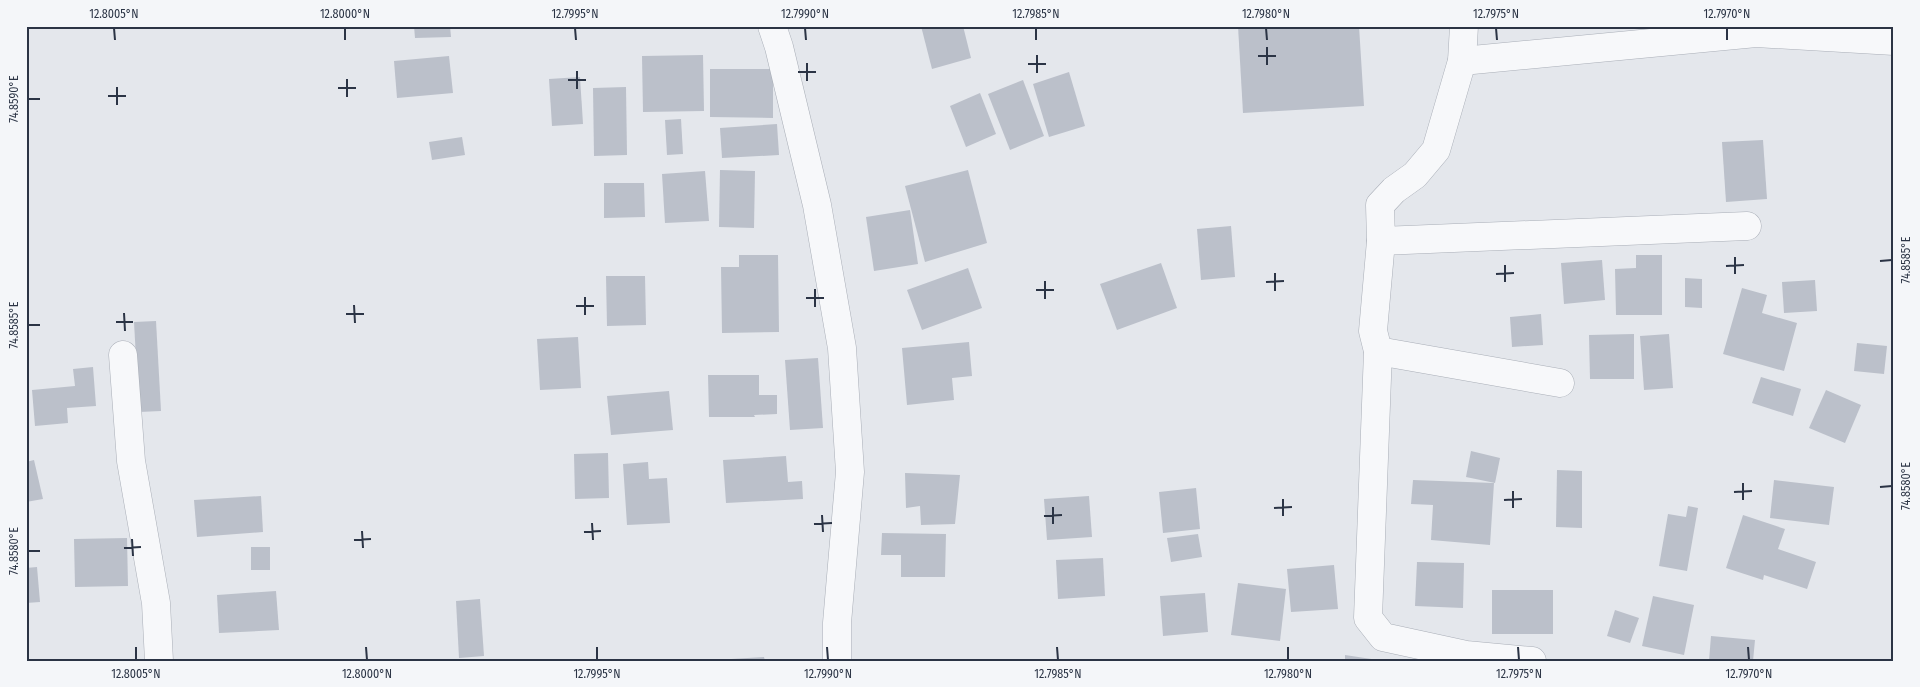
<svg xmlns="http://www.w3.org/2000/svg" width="1920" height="687" font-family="'Fira Sans Condensed',sans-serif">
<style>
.building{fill:#bbc0ca}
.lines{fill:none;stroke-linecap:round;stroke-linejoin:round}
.minor-casing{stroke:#a9aeb7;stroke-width:29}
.minor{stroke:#f7f8fa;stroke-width:28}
.ticks{fill:none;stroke:#2b3445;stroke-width:2}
.neatline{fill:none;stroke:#2b3445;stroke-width:2}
.ticks-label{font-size:12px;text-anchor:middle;fill:#2b3445}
</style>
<rect width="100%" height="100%" fill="#e4e7ec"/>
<g class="building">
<polygon points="414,26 450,26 451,37 415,38"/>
<polygon points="921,26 963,26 971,58 932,69"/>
<polygon points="1238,26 1359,26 1364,106 1243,113"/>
<rect x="1473" y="26" width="40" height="2"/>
<polygon points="703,55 704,111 643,112 642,56"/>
<polygon points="449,56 453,93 397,98 394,61"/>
<polygon points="710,69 773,69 773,118 710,117"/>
<polygon points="1069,72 1085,126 1049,137 1033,84"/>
<polygon points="580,77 583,124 552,126 549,79"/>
<polygon points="1023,80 1044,136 1010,150 988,94"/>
<polygon points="626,87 627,155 594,156 593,88"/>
<polygon points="980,93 996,134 966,147 950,106"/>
<polygon points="681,119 683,154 667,155 665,120"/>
<polygon points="777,124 779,155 722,158 720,128"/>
<polygon points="462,137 465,155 432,160 429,142"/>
<polygon points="1763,140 1767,199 1726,202 1722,142"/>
<polygon points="720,170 755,171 754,228 719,227"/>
<polygon points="968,170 987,243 925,262 905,186"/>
<polygon points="705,171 709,221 665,223 662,174"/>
<polygon points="604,183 644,183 645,217 604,218"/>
<polygon points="910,210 918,264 874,271 866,217"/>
<polygon points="1231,226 1235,277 1201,280 1197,229"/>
<polygon points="739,255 778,255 779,332 722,333 721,267 739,267"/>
<polygon points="1636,255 1662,255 1662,315 1616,315 1615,269 1636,268"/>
<polygon points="1602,260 1605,300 1564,304 1561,263"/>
<polygon points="1161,263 1177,308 1117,330 1100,284"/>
<polygon points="968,268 982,308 922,330 907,290"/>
<polygon points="606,276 645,276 646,325 607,326"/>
<polygon points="1685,278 1702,279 1702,308 1685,307"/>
<polygon points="1815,280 1817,311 1784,313 1782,282"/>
<polygon points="1742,288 1767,295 1762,313 1797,323 1784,371 1723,354"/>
<polygon points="1541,314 1543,345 1512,347 1510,317"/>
<polygon points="156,321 161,411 139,412 134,322"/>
<polygon points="1634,334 1634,379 1590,379 1589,335"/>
<polygon points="1669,334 1673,388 1644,390 1640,336"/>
<polygon points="578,337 581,388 540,390 537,339"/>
<polygon points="969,342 972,376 952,378 954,400 907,405 902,348"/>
<polygon points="1857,343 1887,346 1884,374 1854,371"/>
<polygon points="818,358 823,428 790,430 785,360"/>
<polygon points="93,367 96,406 67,408 68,423 35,426 32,390 75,386 73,369"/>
<polygon points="708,375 759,375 759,395 777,395 777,414 754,415 755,417 709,417"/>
<polygon points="1761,377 1801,389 1793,416 1752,403"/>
<polygon points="1826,390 1861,405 1845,443 1809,428"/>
<polygon points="669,391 673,430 611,435 607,396"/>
<polygon points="1471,451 1500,458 1495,483 1466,477"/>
<polygon points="608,453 609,498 575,499 574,454"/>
<polygon points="786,456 788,482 802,481 803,499 726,503 723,460"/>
<polygon points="34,460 43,499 26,502 26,462"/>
<polygon points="648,462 649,479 667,478 670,523 627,525 623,464"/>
<polygon points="1557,470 1582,471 1582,528 1556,527"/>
<polygon points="905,473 960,475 955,524 921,525 920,506 906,508"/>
<polygon points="1413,480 1494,483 1490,545 1431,540 1433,505 1411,504"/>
<polygon points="1774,480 1834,487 1829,525 1770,518"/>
<polygon points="1196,488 1200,529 1163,533 1159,492"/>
<polygon points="261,496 263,532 197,537 194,500"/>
<polygon points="1089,496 1092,537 1047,540 1044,499"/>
<polygon points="1688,506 1698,508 1687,571 1659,566 1668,514 1686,517"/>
<polygon points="1743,515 1785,529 1778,549 1816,562 1807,589 1764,575 1763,580 1726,568"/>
<polygon points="882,533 946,534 945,577 901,577 901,555 881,555"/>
<polygon points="1198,534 1202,557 1171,562 1167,538"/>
<polygon points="127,538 128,586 75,587 74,539"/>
<rect x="251" y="547" width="19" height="23"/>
<polygon points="1103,558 1105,596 1058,599 1056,560"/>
<polygon points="1417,562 1464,563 1463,608 1415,606"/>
<polygon points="1334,565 1338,609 1291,612 1287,569"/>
<polygon points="37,567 40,602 26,603 26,568"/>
<polygon points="1238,583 1286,589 1280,641 1231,635"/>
<rect x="1492" y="590" width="61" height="44"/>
<polygon points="276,591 279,630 219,633 217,595"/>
<polygon points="1205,593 1208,632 1163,636 1160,596"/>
<polygon points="1653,596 1694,605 1684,655 1642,646"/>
<polygon points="480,599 484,656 459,658 456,601"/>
<polygon points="1615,610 1639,618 1630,643 1607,636"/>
<polygon points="1711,636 1755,640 1753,661 1709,661"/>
<polygon points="1345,655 1378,660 1378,661 1345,661"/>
<polygon points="764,657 765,661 732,661 731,659"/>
</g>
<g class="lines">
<g class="minor-casing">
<g id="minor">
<polyline points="772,26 779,47 817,205 842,348 850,472 837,623 837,661"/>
<polyline points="1464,26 1462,61 1436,150 1415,175 1394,190 1380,205 1381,241 1373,331 1378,351 1368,618 1383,637 1466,655 1532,661"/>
<polyline points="1462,61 1756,33 1894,41"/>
<polyline points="1381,241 1747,226"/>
<polyline points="1378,351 1560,383"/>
<polyline points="123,355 131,461 156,603 159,661"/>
</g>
</g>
<use href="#minor" class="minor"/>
</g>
<path class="ticks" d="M 114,28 L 115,40M 345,28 L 345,40M 575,28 L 576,40M 805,28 L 806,40M 1036,28 L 1036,40M 1266,28 L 1267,40M 1496,28 L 1497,40M 1727,28 L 1727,40M 1267,47 L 1267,65M 1037,55 L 1037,73M 1258,56 L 1276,56M 807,63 L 807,81M 1028,64 L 1046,64M 577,71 L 577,89M 798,72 L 816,72M 347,79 L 347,97M 568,80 L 586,80M 117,87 L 117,105M 338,88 L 356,88M 108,96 L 126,96M 28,99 L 40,99M 1735,257 L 1735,274M 1880,261 L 1892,260M 1505,265 L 1505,282M 1726,266 L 1744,265M 1275,273 L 1275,291M 1496,274 L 1514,273M 1045,281 L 1045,299M 1266,282 L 1284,281M 815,289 L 815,307M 1036,290 L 1054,290M 585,297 L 585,315M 806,298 L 824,298M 354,305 L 355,323M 576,306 L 594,306M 124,313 L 125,331M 346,314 L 364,314M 116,322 L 133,322M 28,325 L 40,325M 1743,483 L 1743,500M 1880,487 L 1892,486M 1513,491 L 1513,508M 1734,492 L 1752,491M 1283,499 L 1283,516M 1504,500 L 1522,499M 1053,507 L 1053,524M 1274,508 L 1292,507M 822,515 L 823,532M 1044,516 L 1062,515M 592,523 L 593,540M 814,524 L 832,523M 362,531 L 363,548M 584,532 L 601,531M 132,539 L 133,556M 354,540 L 371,539M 124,548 L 141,547M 28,551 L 40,551M 136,647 L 136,660M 366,647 L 367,660M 597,647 L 597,660M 827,647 L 828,660M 1057,647 L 1058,660M 1288,647 L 1288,660M 1518,647 L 1519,660M 1748,647 L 1749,660"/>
<rect width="1920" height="687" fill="none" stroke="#f4f6f9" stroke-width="55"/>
<rect x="28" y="28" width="1864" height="632" class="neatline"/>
<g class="ticks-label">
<text x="114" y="18">12.8005°N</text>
<text x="345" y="18">12.8000°N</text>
<text x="575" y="18">12.7995°N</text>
<text x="805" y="18">12.7990°N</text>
<text x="1036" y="18">12.7985°N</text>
<text x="1266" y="18">12.7980°N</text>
<text x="1496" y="18">12.7975°N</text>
<text x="1727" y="18">12.7970°N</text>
<text transform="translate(14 99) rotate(-90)" y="4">74.8590°E</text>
<text transform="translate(1906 260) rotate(-90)" y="4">74.8585°E</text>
<text transform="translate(14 325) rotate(-90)" y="4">74.8585°E</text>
<text transform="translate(1906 486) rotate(-90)" y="4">74.8580°E</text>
<text transform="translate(14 551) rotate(-90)" y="4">74.8580°E</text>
<text x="136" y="678">12.8005°N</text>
<text x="367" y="678">12.8000°N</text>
<text x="597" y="678">12.7995°N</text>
<text x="828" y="678">12.7990°N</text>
<text x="1058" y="678">12.7985°N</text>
<text x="1288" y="678">12.7980°N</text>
<text x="1519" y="678">12.7975°N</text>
<text x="1749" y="678">12.7970°N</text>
</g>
</svg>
